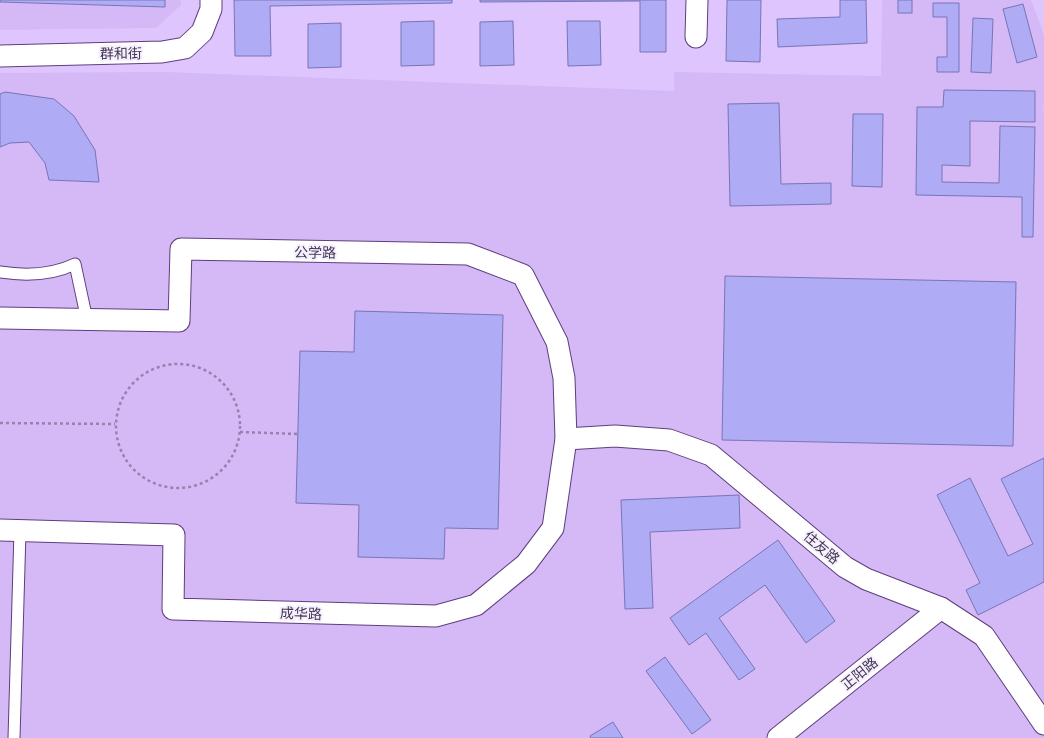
<svg xmlns="http://www.w3.org/2000/svg" width="1044" height="738" font-family="'Noto Sans','Noto Sans SC',sans-serif">
<style>
.built{fill:#d5b8f6}
.building{fill:#afacf5;stroke:#7874b8}
.lines{fill:none;stroke-linecap:round;stroke-linejoin:round}
.service-casing{stroke:#5e3f7d;stroke-width:13}
.minor-casing{stroke:#5e3f7d;stroke-width:23}
.path{stroke:#9682ae;stroke-width:2.5;stroke-dasharray:3 3;stroke-linecap:butt}
.service{stroke:#fff;stroke-width:11}
.minor{stroke:#fff;stroke-width:21}
.labels{text-anchor:middle;dominant-baseline:central;stroke-width:4;stroke-linejoin:round;paint-order:stroke}
.street-label{font-size:14px;fill:#423552;stroke:#f6f0fe}
</style>
<rect width="100%" height="100%" fill="#dfc5fe"/>
<g class="built">
<polygon points="0,0 181,0 181,5 156,28 0,30"/>
<polygon points="882,0 1031,0 1042,29 1044,36 1044,105 1043,106 1044,113 1044,738 0,738 0,73 165,72 674,91 674,72 881,76"/>
</g>
<g class="building">
<polygon points="0,0 165,0 165,7 0,2"/>
<polygon points="234,0 452,0 452,3 270,6 271,56 235,56"/>
<polygon points="480,0 666,0 666,52 640,52 640,1 480,2"/>
<polygon points="727,0 761,0 760,62 726,61"/>
<polygon points="840,0 866,0 867,43 778,47 777,19 840,17"/>
<rect x="898" y="0" width="14" height="13"/>
<polygon points="933,3 959,3 959,72 937,72 937,57 947,57 947,17 933,17"/>
<polygon points="1023,4 1037,57 1017,63 1003,9"/>
<polygon points="973,18 993,19 991,73 971,72"/>
<polygon points="434,21 434,65 401,66 401,22"/>
<polygon points="513,21 514,65 480,66 480,22"/>
<polygon points="567,21 600,21 601,65 568,66"/>
<polygon points="341,23 341,67 308,68 308,24"/>
<polygon points="944,90 1035,91 1035,122 970,121 970,166 942,165 942,182 999,183 1000,126 1035,127 1033,237 1022,237 1022,197 916,195 917,107 943,107"/>
<polygon points="5,92 54,99 74,116 95,150 99,182 49,180 45,163 29,142 10,143 0,147 0,94"/>
<polygon points="779,103 781,184 831,183 831,204 730,206 728,104"/>
<polygon points="853,114 883,114 882,187 852,186"/>
<polygon points="725,276 1016,282 1013,446 722,440"/>
<polygon points="355,311 503,315 498,529 445,528 444,559 358,557 359,505 296,503 300,351 354,352"/>
<polygon points="1044,458 1044,582 978,615 966,590 980,583 937,495 970,478 1008,556 1033,544 1001,479"/>
<polygon points="739,495 740,528 650,532 653,608 625,609 621,500"/>
<polygon points="778,540 835,621 806,643 765,585 719,618 755,669 739,680 706,633 689,645 670,618"/>
<polygon points="665,657 711,720 692,734 646,671"/>
<polygon points="613,722 623,738 591,738 590,736"/>
</g>
<g class="lines">
<g class="service-casing">
<g id="service">
<path d="M 0,272 C 25,276 52,275 75,264 L 87,320"/>
<polyline points="14,738 20,531"/>
</g>
</g>
<g class="minor-casing">
<g id="minor">
<polyline points="696,37 697,0"/>
<polyline points="0,56 162,52 185,48 202,32 211,9 211,0"/>
<polyline points="0,318 179,321 181,249 468,254 523,275 557,342 564,378 566,439 553,528 526,564 476,605 436,616 173,609 174,535 0,530"/>
<polyline points="566,439 615,436 669,440 711,455 845,567 866,579 941,608 984,636 1044,724"/>
<polyline points="778,738 941,608"/>
</g>
</g>
<g class="path">
<circle cx="178" cy="426" r="62"/>
<polyline points="0,423 115,424"/>
<polyline points="240,432 298,434"/>
</g>
<use href="#service" class="service"/>
<use href="#minor" class="minor"/>
</g>
<g class="labels">
<g class="street-label">
<text transform="translate(121 53) rotate(-1)">群和街</text>
<text transform="translate(315 252) rotate(1)">公学路</text>
<text transform="translate(822 547) rotate(40)">住友路</text>
<text transform="translate(301 613) rotate(2)">成华路</text>
<text transform="translate(859 673) rotate(-39)">正阳路</text>
</g>
</g>
</svg>
